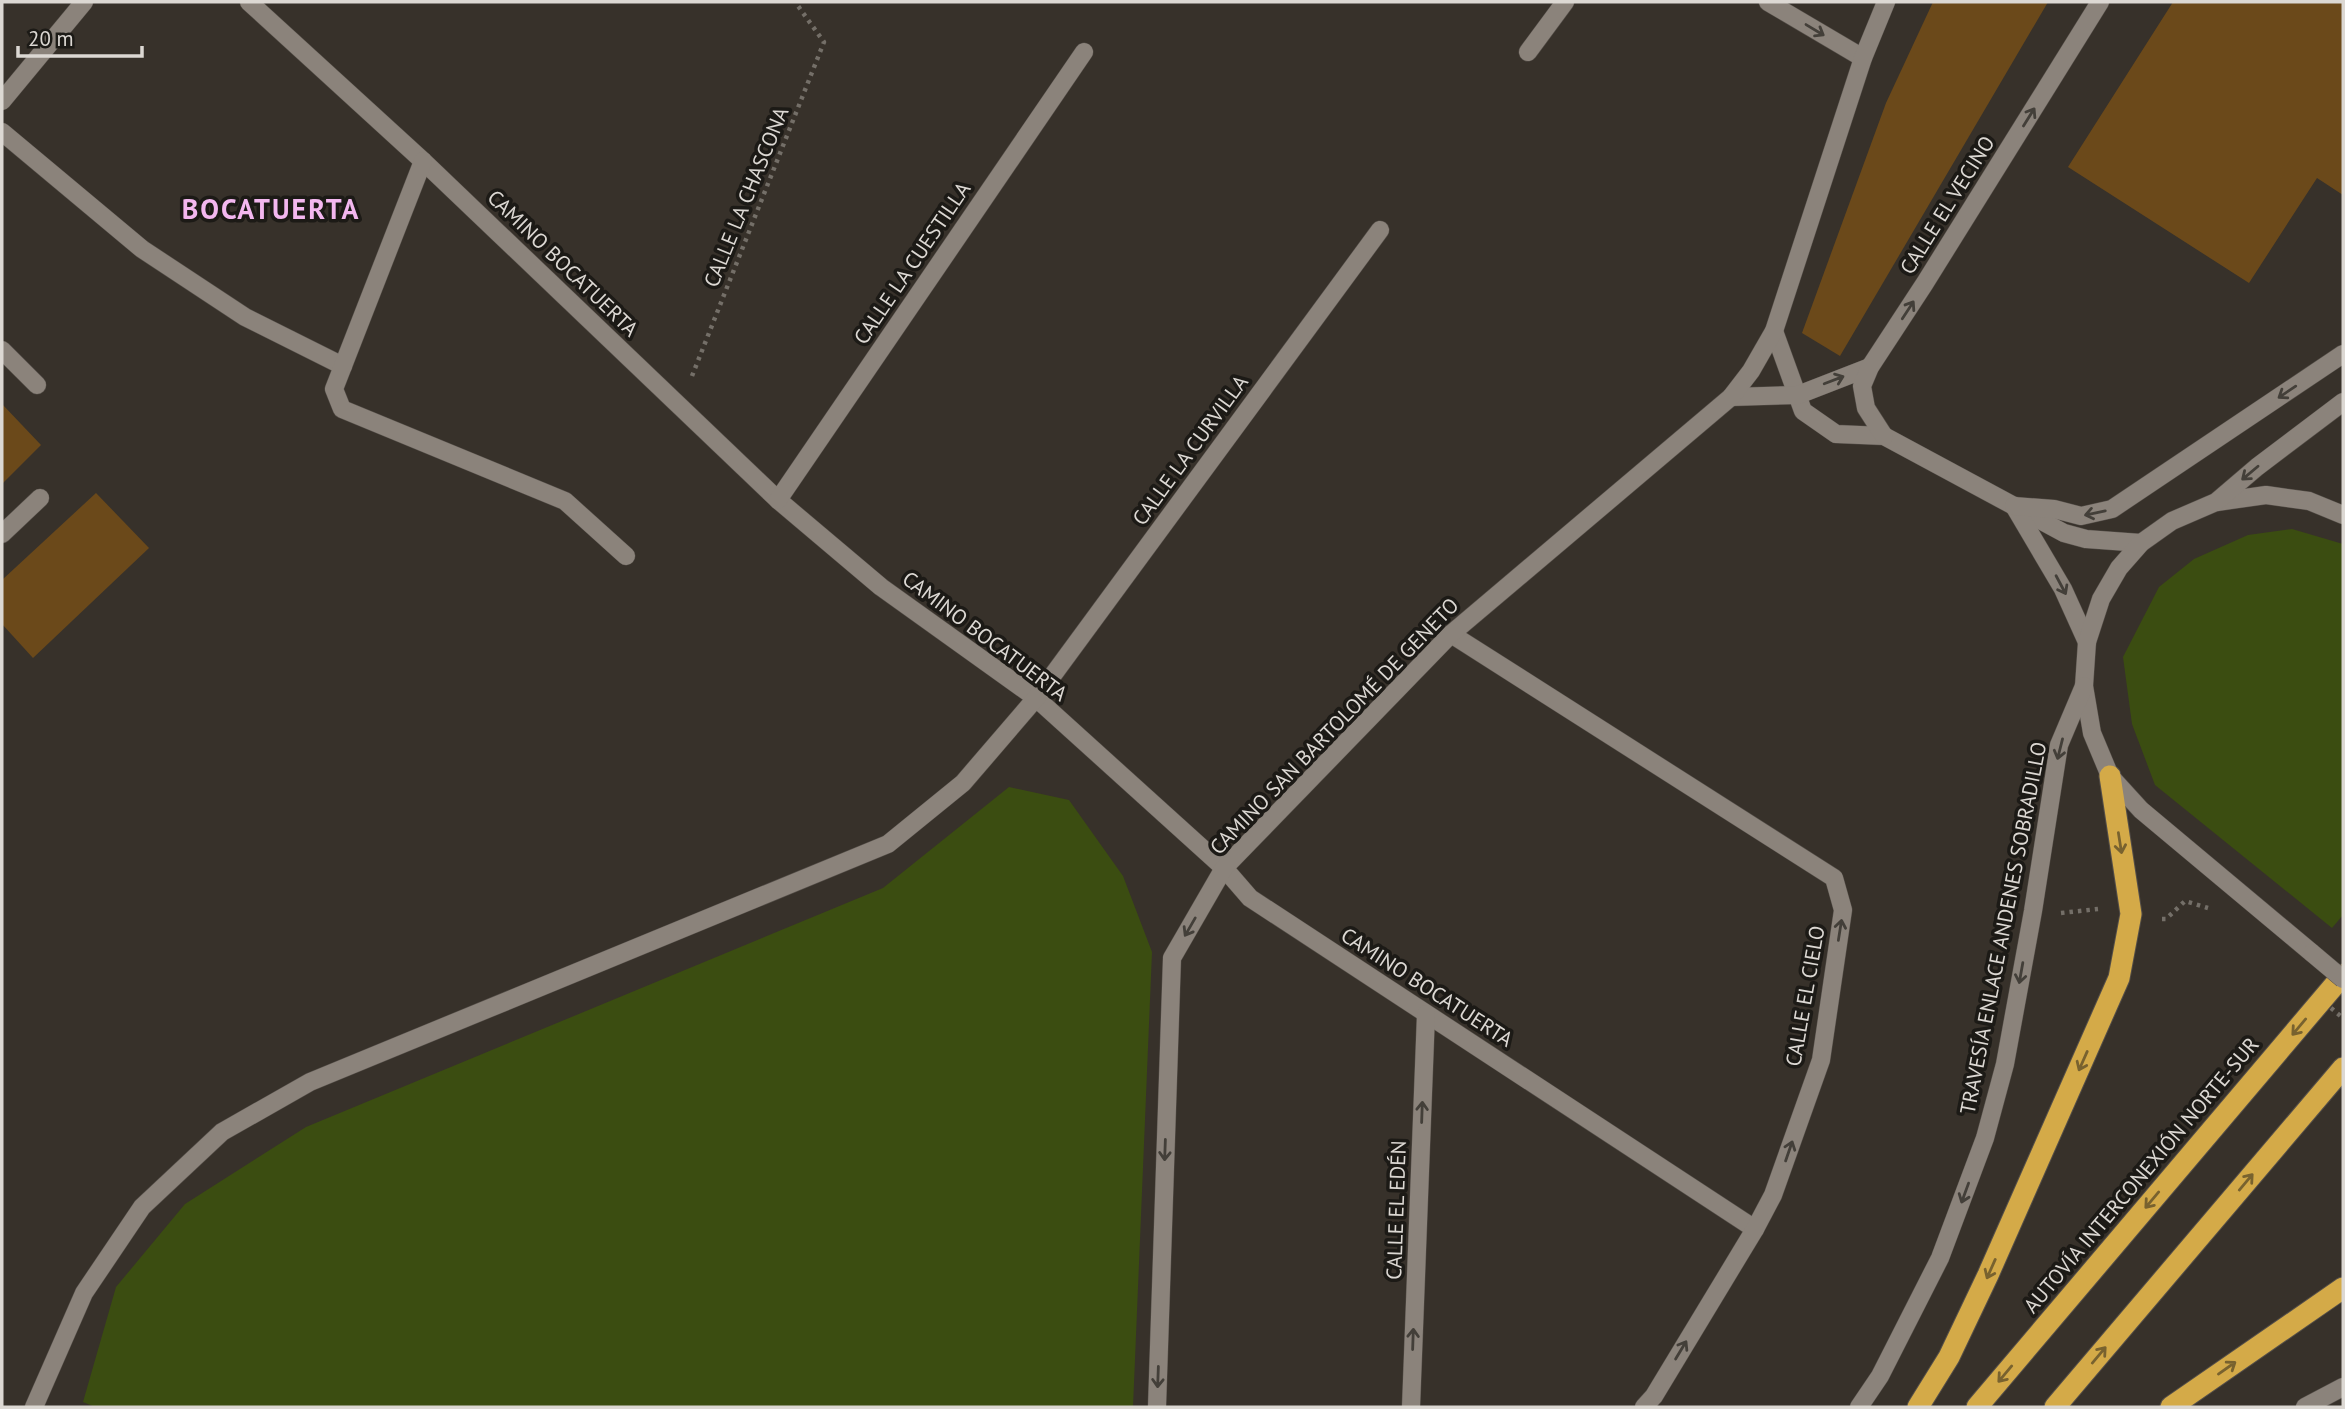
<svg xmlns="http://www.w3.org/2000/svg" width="2345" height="1409" font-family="'PT Sans',sans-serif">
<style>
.green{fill:#3b4d11}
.building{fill:#6b491a}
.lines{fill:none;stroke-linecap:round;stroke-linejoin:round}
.street-casing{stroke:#544e48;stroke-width:19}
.secondary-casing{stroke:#544e48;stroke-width:19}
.highway-casing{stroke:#544e48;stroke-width:23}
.path{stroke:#746f68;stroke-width:4.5;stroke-dasharray:3.5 5;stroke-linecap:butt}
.street{stroke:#8b837b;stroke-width:18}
.secondary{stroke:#8b837b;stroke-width:18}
.highway{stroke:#d4aa48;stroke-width:21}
.secondary-bridge-casing{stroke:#544e48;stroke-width:19;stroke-linecap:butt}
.path-bridge{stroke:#746f68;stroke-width:4.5;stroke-dasharray:3.5 5;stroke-linecap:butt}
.secondary-bridge{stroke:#8b837b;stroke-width:18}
.oneway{stroke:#433f39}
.oneway2{stroke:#78622f}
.labels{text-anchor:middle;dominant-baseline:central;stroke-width:7;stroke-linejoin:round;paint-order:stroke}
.street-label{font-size:21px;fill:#dcd8d3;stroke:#1c1a16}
.district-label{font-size:28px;font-weight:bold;letter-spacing:2px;fill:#f3b7ef;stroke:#1c1a16}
</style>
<rect width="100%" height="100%" fill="#37312a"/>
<g class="green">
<polygon points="2292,529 2343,544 2343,915 2332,928 2155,785 2132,724 2123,657 2159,587 2194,559 2248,535"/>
<polygon points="1009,787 1069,800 1123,876 1152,952 1133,1407 95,1407 83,1402 116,1287 185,1204 306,1127 883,888"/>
</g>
<g class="building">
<polygon points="1933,2 2048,2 1840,356 1802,333 1886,103"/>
<polygon points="2173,2 2343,2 2343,195 2317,178 2249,283 2068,167"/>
<polygon points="2,404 41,445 2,484"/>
<polygon points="96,493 149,548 33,658 2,624 2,580"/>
</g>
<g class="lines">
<g class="street-casing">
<g id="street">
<polyline points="249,2 423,161 778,500 881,587 1036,698 1224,868 1250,898 1755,1229"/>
<polyline points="1768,2 1863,58"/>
<polyline points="1528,52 1565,2"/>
<polyline points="2,101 84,2"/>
<polyline points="2,132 142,249 245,317 343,366"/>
<polyline points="423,161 334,389 342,409 565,501 626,556"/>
<polyline points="1774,331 1803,411 1836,434 1884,436 2064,533 2086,539 2141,543"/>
<polyline points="2,350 37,385"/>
<polyline points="1731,397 1798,395 1870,367"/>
<polyline points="1884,436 1866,408 1862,386 1870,367 1925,283 2100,2"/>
<polyline points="778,500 1084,52"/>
<polyline points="2014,506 2063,589 2087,642"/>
<polyline points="2,534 40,498"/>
<polyline points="1451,634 1834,878 1843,910 1821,1060 1773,1195 1755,1229 1654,1396 1644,1407"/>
<polyline points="34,1407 84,1293 142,1207 222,1132 310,1082 888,844 963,783 1036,698 1380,230"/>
<polyline points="1157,1407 1172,958 1224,868 1451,634 1731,397 1751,371 1774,331 1863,58 1886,2"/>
<polyline points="1411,1407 1426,1014"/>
</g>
</g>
<g class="secondary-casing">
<g id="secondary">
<polyline points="2217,502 2266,495 2309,501 2343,515"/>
<polyline points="2014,506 2054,509 2081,516 2112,509 2343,354"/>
<polyline points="2312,953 2141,810 2110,776 2092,733 2084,686 2087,642 2101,599 2119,568 2141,543 2172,521 2216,502 2257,467 2343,402"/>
<polyline points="1859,1407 1880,1376 1940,1258 1985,1138 2005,1064 2033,911 2059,745 2084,686"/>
<polyline points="2305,1407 2343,1387"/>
</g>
</g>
<g class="highway-casing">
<g id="highway">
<polyline points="1918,1407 1949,1357 1988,1275 2119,978 2131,914 2110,776"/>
<polyline points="1977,1407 2343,975"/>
<polyline points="2055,1407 2343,1068"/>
<polyline points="2171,1407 2343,1288"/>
</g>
</g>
<g class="path">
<polyline points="692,376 824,42 798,6"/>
<polyline points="2061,913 2098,909"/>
<polyline points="2162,919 2166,919 2185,901 2208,908"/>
</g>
<use href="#street" class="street"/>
<use href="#secondary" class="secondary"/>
<use href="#highway" class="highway"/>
<g class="secondary-bridge-casing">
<polyline id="secondary-bridge" points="2312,953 2343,979"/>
</g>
<polyline class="path-bridge" points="2331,1008 2343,1018"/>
<use href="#secondary-bridge" class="secondary-bridge"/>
</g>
<defs><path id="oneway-shaft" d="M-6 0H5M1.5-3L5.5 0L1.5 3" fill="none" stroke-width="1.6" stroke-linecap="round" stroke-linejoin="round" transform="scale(1.75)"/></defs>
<g class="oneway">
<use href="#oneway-shaft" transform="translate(1815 30) rotate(31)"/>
<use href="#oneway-shaft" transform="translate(2029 117) rotate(-58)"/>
<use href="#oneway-shaft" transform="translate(1908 310) rotate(-57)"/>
<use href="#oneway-shaft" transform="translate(1834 380) rotate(-21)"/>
<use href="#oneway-shaft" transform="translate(2287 392) rotate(146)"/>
<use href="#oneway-shaft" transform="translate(2250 473) rotate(140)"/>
<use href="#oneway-shaft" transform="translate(2095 513) rotate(168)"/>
<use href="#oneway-shaft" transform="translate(2061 585) rotate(62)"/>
<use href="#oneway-shaft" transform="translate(2060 749) rotate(104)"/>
<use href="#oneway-shaft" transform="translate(1190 927) rotate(120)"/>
<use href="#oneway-shaft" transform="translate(1840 930) rotate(-81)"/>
<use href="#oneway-shaft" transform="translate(2021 973) rotate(100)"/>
<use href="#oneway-shaft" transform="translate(1422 1112) rotate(-88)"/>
<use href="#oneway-shaft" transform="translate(1165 1150) rotate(92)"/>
<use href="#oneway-shaft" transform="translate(1789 1151) rotate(-71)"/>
<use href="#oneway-shaft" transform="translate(1965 1193) rotate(110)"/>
<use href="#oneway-shaft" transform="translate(1413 1339) rotate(-88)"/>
<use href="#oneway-shaft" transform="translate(1681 1350) rotate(-59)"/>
<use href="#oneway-shaft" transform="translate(1158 1377) rotate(92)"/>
</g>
<g class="oneway2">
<use href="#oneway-shaft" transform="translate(2120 843) rotate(81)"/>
<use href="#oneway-shaft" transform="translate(2299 1027) rotate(130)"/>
<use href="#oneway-shaft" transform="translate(2083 1061) rotate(114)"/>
<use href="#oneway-shaft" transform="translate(2246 1182) rotate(-50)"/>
<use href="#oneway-shaft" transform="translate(2152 1200) rotate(130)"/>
<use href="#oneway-shaft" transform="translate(1991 1269) rotate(114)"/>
<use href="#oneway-shaft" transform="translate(2099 1355) rotate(-50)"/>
<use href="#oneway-shaft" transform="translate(2227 1368) rotate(-35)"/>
<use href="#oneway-shaft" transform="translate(2005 1374) rotate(130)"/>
</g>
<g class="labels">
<g class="street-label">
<text transform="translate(746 197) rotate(-68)">CALLE LA CHASCONA</text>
<text transform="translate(1947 205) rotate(-58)">CALLE EL VECINO</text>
<text transform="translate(563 263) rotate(44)">CAMINO BOCATUERTA</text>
<text transform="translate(912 263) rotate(-56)">CALLE LA CUESTILLA</text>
<text transform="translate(1190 450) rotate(-54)">CALLE LA CURVILLA</text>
<text transform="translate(985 636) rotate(37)">CAMINO BOCATUERTA</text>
<text transform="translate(1334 726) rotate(-46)">CAMINO SAN BARTOLOMÉ DE GENETO</text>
<text transform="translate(2003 928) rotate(-79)">TRAVESÍA ENLACE ANDENES SOBRADILLO</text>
<text transform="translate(1427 987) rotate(33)">CAMINO BOCATUERTA</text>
<text transform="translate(1805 996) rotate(-80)">CALLE EL CIELO</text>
<text transform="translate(2141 1175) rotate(-50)">AUTOVÍA INTERCONEXIÓN NORTE-SUR</text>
<text transform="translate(1396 1210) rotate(-88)">CALLE EL EDÉN</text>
</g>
<g class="district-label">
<text x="271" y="208">BOCATUERTA</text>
</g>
</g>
<rect width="2345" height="1409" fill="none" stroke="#dcd8d3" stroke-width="7"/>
<path d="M18 46v10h124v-10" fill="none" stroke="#dcd8d3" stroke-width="3.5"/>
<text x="28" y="46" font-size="21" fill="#dcd8d3" stroke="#1c1a16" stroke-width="5" paint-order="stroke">20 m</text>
</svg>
